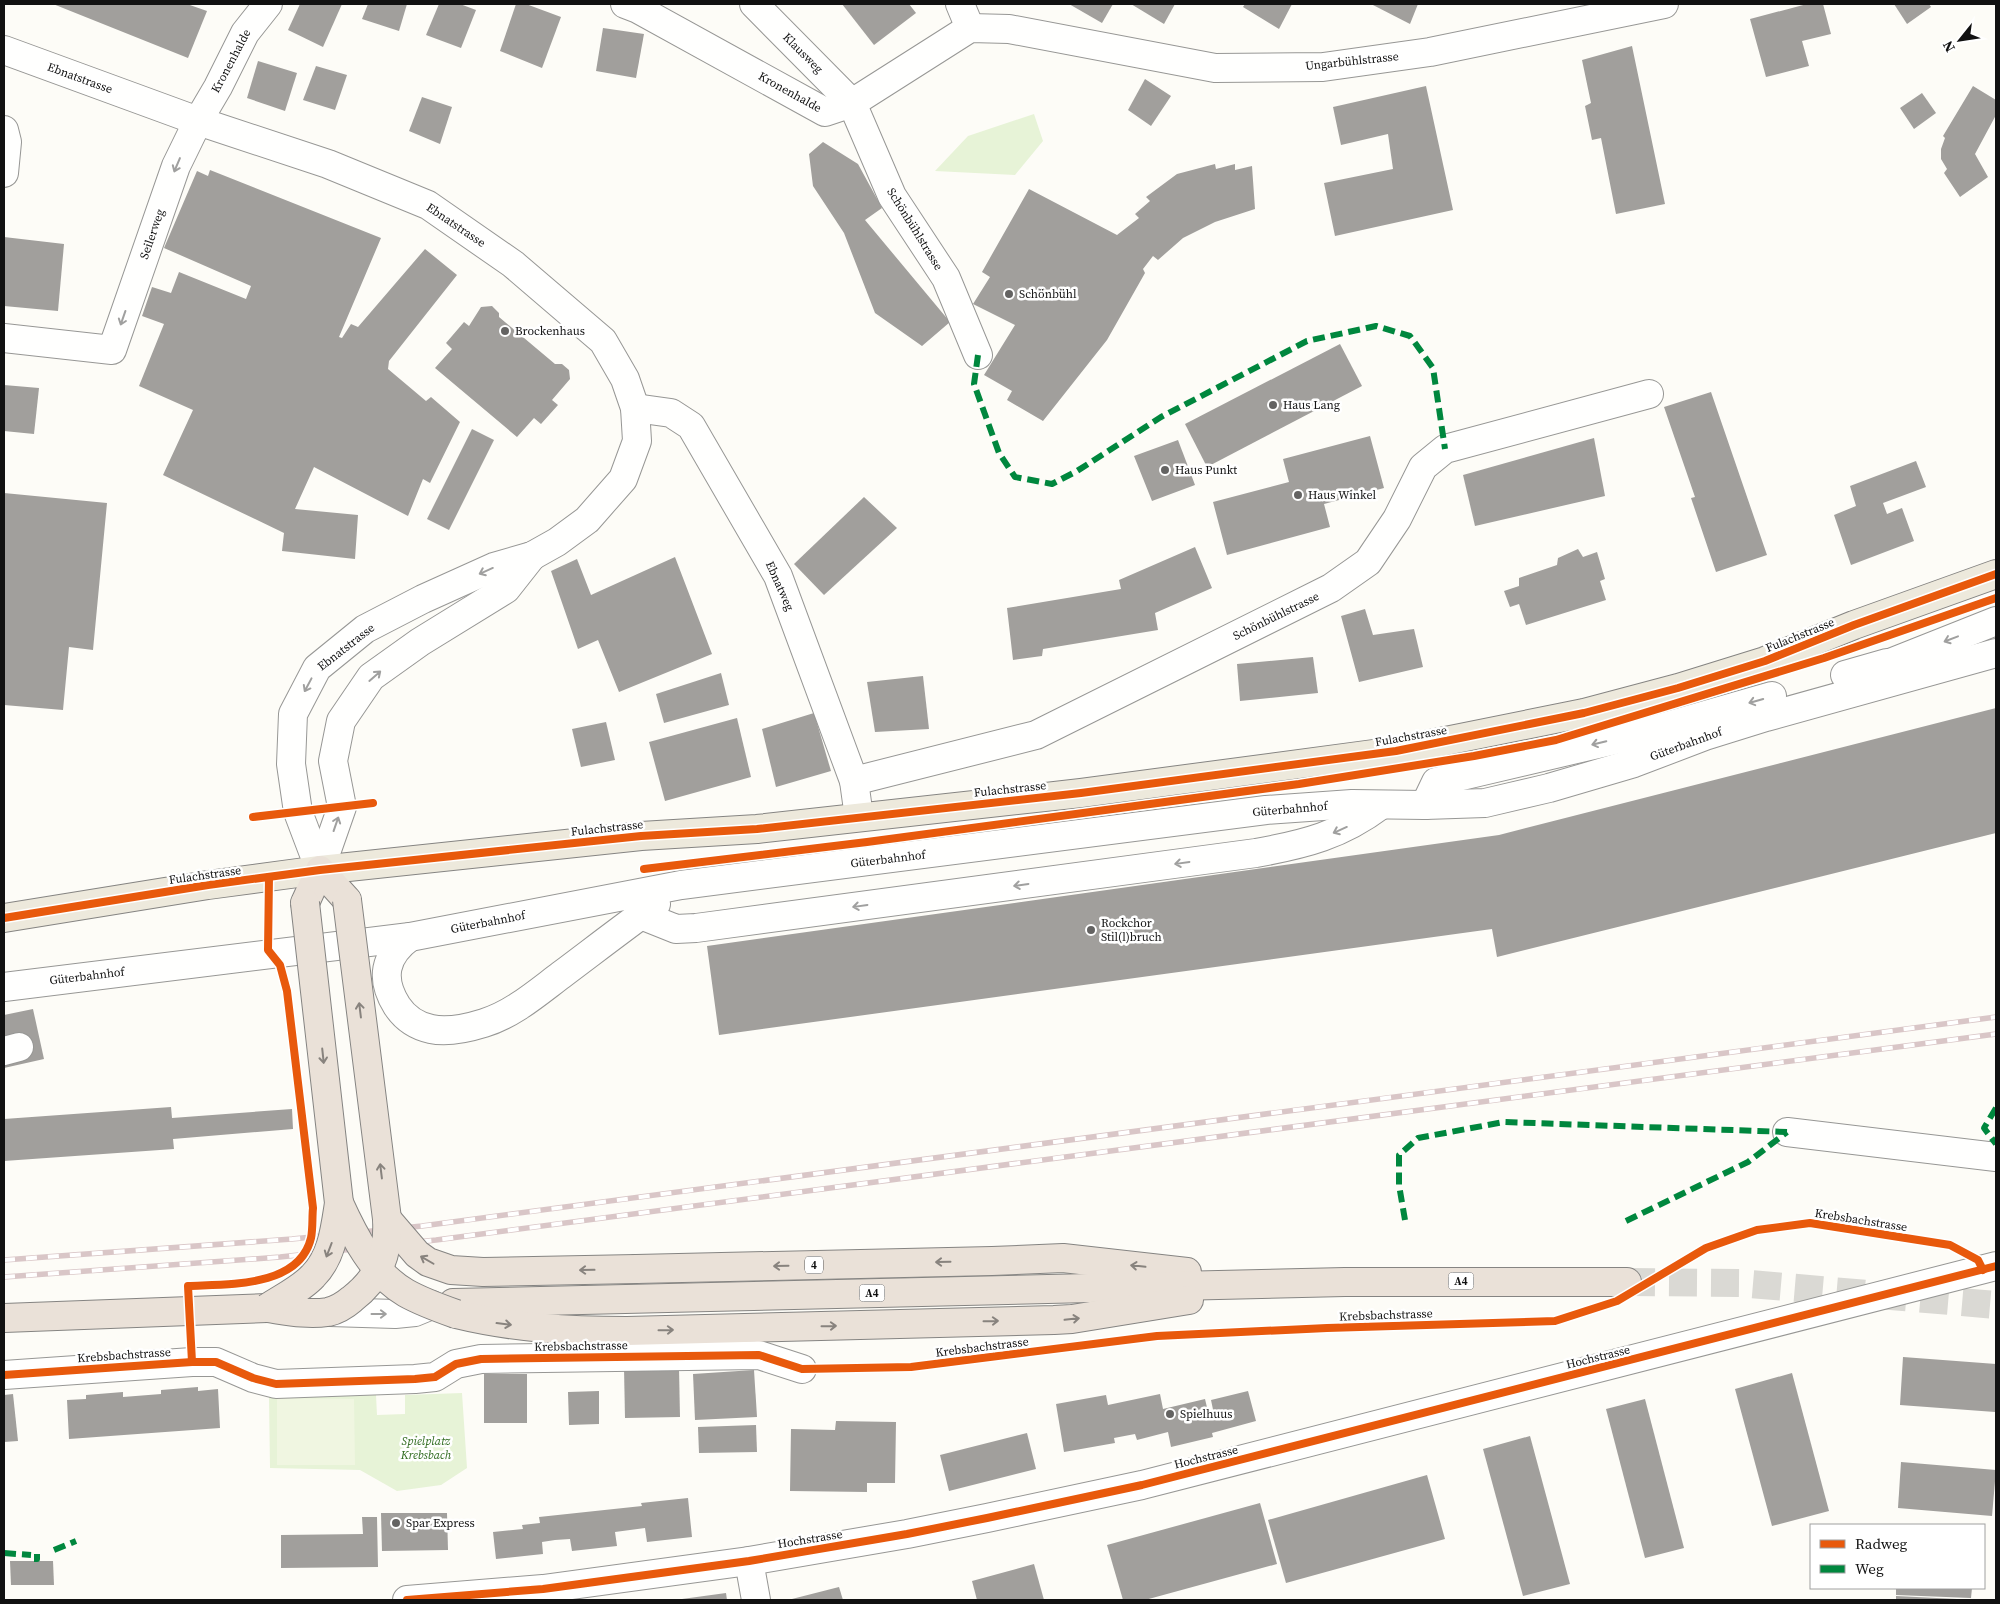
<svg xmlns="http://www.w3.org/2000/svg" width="2000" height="1604" font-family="'Source Serif 4',serif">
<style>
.green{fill:#e7f3d7}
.pitch{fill:#f0f6e1}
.building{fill:#a19f9c}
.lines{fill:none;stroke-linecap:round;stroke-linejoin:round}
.highway-tunnel{stroke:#dad9d4;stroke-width:28;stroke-dasharray:28 14;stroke-linecap:butt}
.minor-casing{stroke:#979795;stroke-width:30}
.major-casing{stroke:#858482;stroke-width:30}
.highway-casing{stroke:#858482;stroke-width:30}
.minor{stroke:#fffffe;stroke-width:28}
.major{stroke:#ede9dc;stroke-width:28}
.highway{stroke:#eae1d8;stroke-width:28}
.rail-casing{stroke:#d9c6c7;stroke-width:5.5}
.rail{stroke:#fff;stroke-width:4;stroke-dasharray:11;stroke-linecap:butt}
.highway-bridge-casing{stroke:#858482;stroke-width:30;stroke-linecap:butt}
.highway-bridge{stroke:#eae1d8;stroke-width:28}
.quiet{stroke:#00873e;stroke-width:6;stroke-dasharray:12 6;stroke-linecap:butt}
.cycleway-casing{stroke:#fff;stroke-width:11}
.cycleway{stroke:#e8590c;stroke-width:8}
.oneway{stroke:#a0a09f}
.oneway2{stroke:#88837e}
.poi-dot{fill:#646362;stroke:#fff;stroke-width:2}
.labels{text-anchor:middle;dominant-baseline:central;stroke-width:5;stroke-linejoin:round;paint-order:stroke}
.shield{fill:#fff;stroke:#585858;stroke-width:1}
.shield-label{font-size:11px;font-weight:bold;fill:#111}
.street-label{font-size:12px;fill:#111;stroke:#fff}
.poi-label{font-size:12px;fill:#111;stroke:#fff;text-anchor:start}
.park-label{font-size:12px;font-style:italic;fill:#2f6b1f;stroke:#fff}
</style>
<rect width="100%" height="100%" fill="#fdfcf7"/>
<g class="green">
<polygon points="1034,114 1043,141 1015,175 935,171 968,136"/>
<polygon points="462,1393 467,1468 441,1485 397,1491 360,1470 270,1468 269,1397 376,1395 377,1415 405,1414 405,1395"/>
</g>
<polygon class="pitch" points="277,1398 354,1399 355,1465 277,1465"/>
<g class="building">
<polygon points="53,4 187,4 207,11 188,58"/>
<polygon points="300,4 342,4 323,47 288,30"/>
<polygon points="368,4 407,4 399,31 362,19"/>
<polygon points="439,4 460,4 476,10 461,48 426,35"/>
<polygon points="516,4 526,4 561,17 542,68 500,51"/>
<polygon points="842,4 909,4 916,13 874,45"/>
<polygon points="1069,4 1113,4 1102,23"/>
<polygon points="1131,4 1175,4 1164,24"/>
<polygon points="1245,4 1292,4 1279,29 1243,7"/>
<polygon points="1371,4 1418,4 1410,24"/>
<polygon points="1807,4 1823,4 1831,34 1802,41 1809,66 1766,77 1750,19"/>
<polygon points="1894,4 1929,4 1931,7 1907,24"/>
<polygon points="603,28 644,34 636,78 596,71"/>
<polygon points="1632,46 1665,204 1616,214 1601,138 1592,140 1585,106 1591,103 1582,60"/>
<polygon points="258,61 297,73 285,111 247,98"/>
<polygon points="316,66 347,75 335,110 303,100"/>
<polygon points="1145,79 1171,96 1151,126 1128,110"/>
<polygon points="1426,86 1453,210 1335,236 1324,183 1393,169 1388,134 1341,145 1333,107"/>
<polygon points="1973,86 1996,100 1996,115 1975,154 1988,177 1960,197 1944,173 1947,169 1941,159 1941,149 1945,138 1943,136"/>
<polygon points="1922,93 1936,113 1914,129 1900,108"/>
<polygon points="422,97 452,107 440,144 409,131"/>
<polygon points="823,142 858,164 882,208 865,220 950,322 922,346 875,313 844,233 813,186 809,154"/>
<polygon points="1215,164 1216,169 1235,164 1235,170 1252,166 1255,209 1215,222 1183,238 1158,260 1153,256 1143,269 1145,273 1107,340 1043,421 1007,400 1012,391 984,375 1015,325 973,304 990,277 982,272 1029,189 1117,235 1139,218 1135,214 1150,201 1146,197 1177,174"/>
<polygon points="210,170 381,238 339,337 342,338 351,324 358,327 425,249 457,275 389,361 388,369 426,401 431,397 460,422 430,483 423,479 408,516 314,467 295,509 358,515 355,559 282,551 284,533 163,475 193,410 139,386 164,324 142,316 152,287 171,293 179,272 246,299 251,286 164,248 197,171 208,176"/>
<polygon points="4,237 64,244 58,311 4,306"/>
<polygon points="492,306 499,313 499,317 555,364 562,364 569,370 570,379 552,400 558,405 541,424 534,418 517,437 435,368 452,349 446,343 464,322 469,326 481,307"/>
<polygon points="1340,344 1362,386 1207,467 1185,424"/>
<polygon points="4,385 39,388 34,434 4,431"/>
<polygon points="1711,392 1767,555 1716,572 1691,498 1695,497 1664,407"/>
<polygon points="472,429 494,440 449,530 427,519"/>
<polygon points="1370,436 1384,488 1324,504 1330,527 1227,555 1213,502 1289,482 1283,459"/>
<polygon points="1594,438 1605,496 1475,526 1463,475"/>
<polygon points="1178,440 1195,485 1152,501 1134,456"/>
<polygon points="1916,461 1926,487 1883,503 1887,514 1902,508 1914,541 1851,565 1834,515 1856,506 1850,486"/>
<polygon points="4,493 107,503 93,650 69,647 63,710 4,705"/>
<polygon points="864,497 897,528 824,595 794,564"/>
<polygon points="1195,547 1212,588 1155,613 1158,630 1043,649 1042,656 1013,660 1007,608 1121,589 1119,580"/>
<polygon points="1578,549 1583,557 1597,552 1605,579 1600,581 1606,600 1526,625 1519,604 1510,607 1504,591 1519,586 1519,578 1557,565 1558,558"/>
<polygon points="675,557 712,654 619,692 598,640 578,649 551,571 577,559 591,595"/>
<polygon points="1365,609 1373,635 1414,629 1423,667 1359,682 1341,616"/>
<polygon points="1313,657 1318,693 1240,701 1237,664"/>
<polygon points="721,673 729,705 664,723 656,694"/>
<polygon points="923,676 929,729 875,732 867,682"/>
<polygon points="1996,708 1996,833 1497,957 1492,929 719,1035 707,946 1499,835"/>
<polygon points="814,713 831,771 776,787 762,729"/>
<polygon points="737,718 751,777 665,801 649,742"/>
<polygon points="606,722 615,760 581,767 572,729"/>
<polygon points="33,1009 44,1059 4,1068 4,1015"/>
<polygon points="171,1107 172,1118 292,1109 293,1129 173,1139 174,1149 4,1161 4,1119"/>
<polygon points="1903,1357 1996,1364 1995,1412 1900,1405"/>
<polygon points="624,1368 679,1368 680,1417 625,1418"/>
<polygon points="754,1370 757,1417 695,1420 693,1374"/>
<polygon points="1792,1373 1829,1511 1772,1526 1735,1389"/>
<rect x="484" y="1374" width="43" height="49"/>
<polygon points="198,1387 198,1391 218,1389 220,1428 69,1439 67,1400 86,1399 86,1395 123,1392 123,1397 161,1394 161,1390"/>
<polygon points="599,1391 599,1424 569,1425 568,1392"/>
<polygon points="1248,1391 1256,1421 1212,1433 1213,1437 1171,1447 1168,1432 1137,1440 1135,1434 1114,1438 1115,1443 1064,1452 1056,1404 1106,1395 1108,1405 1160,1394 1163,1409 1205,1399 1210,1420 1215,1419 1211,1400"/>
<polygon points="13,1394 18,1441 4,1442 4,1395"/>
<polygon points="1645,1399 1684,1548 1645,1558 1606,1409"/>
<polygon points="836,1421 896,1422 895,1483 867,1483 867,1492 790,1491 791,1429 835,1430"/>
<polygon points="756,1425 757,1452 699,1453 698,1427"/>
<polygon points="1027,1433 1036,1469 949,1491 940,1455"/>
<polygon points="1530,1436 1570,1584 1523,1596 1483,1449"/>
<polygon points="1901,1462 1996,1470 1992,1516 1898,1508"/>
<polygon points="1427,1475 1445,1539 1286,1583 1268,1520"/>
<polygon points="688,1498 692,1537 647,1542 645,1528 615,1532 617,1546 572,1551 570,1539 555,1540 542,1542 543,1554 496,1559 493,1532 523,1529 522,1525 540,1523 539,1517 642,1506 641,1503"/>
<polygon points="1260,1503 1277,1564 1145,1600 1123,1600 1107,1545"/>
<polygon points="381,1513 447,1513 448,1550 382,1551"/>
<polygon points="362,1517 377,1517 378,1567 281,1568 281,1535 363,1534"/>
<polygon points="10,1561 53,1561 54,1585 11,1585"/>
<polygon points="1034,1564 1044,1600 977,1600 972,1581"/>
<polygon points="839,1587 843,1600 788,1600"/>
<polygon points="1896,1588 1972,1588 1971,1598 1896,1595"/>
<polygon points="726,1593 727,1600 682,1600 682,1599"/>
<polygon points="1896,1596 1957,1599 1957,1600 1896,1600"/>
</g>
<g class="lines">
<polyline class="highway-tunnel" points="1627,1282 1739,1283 1996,1305"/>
<g class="minor-casing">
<g id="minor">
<polyline points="625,4 638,9 825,112 852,103 970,28 1009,29 1215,68 1323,67 1430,52 1664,4"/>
<polyline points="754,4 852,103 892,196 946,278 978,355"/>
<polyline points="960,4 970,28"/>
<polyline points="4,50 198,121 328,164 428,205 513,264 603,341 625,379 635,408 637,441 623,479 587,520 557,542 532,556 494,567 423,599 365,629 317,668 293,714 291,764 298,812 320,870"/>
<polyline points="4,130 7,142 4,173"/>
<polyline points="4,338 112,350 176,166 198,121 218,87 245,33 268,4"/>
<polyline points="635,408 671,413 691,426 778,576 854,781 859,817"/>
<polyline points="1870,671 1996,621"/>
<polyline points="1845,675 1887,663"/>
<polyline points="854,781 1036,735 1331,588 1368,562 1397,519 1423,467 1445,449 1649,394"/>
<polyline points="1425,805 1436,782 1636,735 1772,696"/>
<polyline points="320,870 342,807 333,761 341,721 371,677 420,642 506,589 532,556"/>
<path d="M 641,915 L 676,929 L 696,928 L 1256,853 C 1306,844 1341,835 1381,805"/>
<path d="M 410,937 C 384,956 380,979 397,1006 C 405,1018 417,1026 431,1029 C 448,1033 468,1028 484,1023 C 513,1014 537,993 561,975 C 593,951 624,927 656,904"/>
<polyline points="4,987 410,937 681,885 1266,810 1352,804 1425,805 1485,803 1549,788 1634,763 1705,736 1766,717 1996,653"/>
<polyline points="4,1051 19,1047"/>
<polyline points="1787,1132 1996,1157"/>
<polyline points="330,1312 395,1314 415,1312 432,1305"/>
<polyline points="4,1375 192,1362 216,1362 253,1378 276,1384 415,1379 435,1377 456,1364 481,1359 759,1355 802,1369"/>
<polyline points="749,1561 756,1600"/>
<polyline points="407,1600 543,1589 749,1561 907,1534 987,1518 1142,1485 1996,1266"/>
</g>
</g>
<g class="major-casing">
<polyline id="major" points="4,918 208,885 320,870 641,836 757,829 1081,793 1396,751 1584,713 1678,688 1765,661 1854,625 1996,574"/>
</g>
<g class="highway-casing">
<g id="highway">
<polyline points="305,903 320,870 347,900"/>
<polyline points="636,1269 992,1261 1063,1258 1187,1272"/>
<polyline points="453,1303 1345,1282 1627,1282"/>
<path d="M 456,1314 C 513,1328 569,1331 627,1331 L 1054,1320 L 1072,1319 L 1189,1300"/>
<polyline points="4,1318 267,1308"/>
</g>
</g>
<use href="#minor" class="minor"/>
<use href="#major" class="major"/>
<use href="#highway" class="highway"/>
<g class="rail-casing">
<g id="rail">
<polyline points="4,1260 292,1239 422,1226 1996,1017"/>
<polyline points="4,1277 280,1257 436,1240 1996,1034"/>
</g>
</g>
<use href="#rail" class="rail"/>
<g class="highway-bridge-casing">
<g id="highway-bridge">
<path d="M 339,1203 C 354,1236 373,1274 406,1293 C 422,1302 439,1308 456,1314"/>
<polyline points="387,1219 417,1254 428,1262 451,1270 483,1272 636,1269"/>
<path d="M 267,1308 C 288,1311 307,1315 328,1312 C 337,1310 345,1305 352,1299 C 379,1278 389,1254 387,1219 L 347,900"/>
<path d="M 267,1308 C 282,1298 301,1289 313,1276 C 332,1257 335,1229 339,1203 L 305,903"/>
</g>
</g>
<use href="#highway-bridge" class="highway-bridge"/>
<g class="quiet">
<polyline points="978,355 974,384 999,453 1015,477 1052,484 1077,471 1161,417 1307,341 1376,326 1410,336 1433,368 1445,449"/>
<polyline points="1996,1108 1984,1128 1996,1144"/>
<polyline points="1405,1220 1399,1185 1399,1155 1418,1138 1504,1122 1787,1132"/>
<polyline points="1626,1221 1748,1162 1787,1132"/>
<polyline points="54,1550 76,1541"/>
<polyline points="4,1553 31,1555"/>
<polyline points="34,1559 37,1559 37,1554"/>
</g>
<g class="cycleway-casing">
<g id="cycleway">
<polyline points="253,817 373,803"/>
<polyline points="644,869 867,842 1299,784 1474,756 1556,740 1824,658 1996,598"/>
<polyline points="4,918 208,885 320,870 641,836 757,829 1081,793 1396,751 1584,713 1678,688 1765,661 1854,625 1996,574"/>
<path d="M 192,1362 L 188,1286 C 227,1284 299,1288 311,1238 C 313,1229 312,1217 313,1208 L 287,991 L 280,965 L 268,950 L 269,877"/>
<polyline points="4,1375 192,1362 216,1362 253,1378 276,1384 415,1379 435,1377 456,1364 481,1359 759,1355 802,1369 911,1367 1157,1336 1327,1328 1555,1321 1617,1301 1706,1248 1757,1230 1810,1223 1950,1245 1978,1260 1983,1270"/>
<polyline points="407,1600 543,1589 749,1561 907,1534 987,1518 1142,1485 1996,1266"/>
</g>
</g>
<use href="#cycleway" class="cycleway"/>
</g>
<defs><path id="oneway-shaft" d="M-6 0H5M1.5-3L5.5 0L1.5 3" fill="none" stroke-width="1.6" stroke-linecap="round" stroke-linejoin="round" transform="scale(1.25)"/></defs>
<g class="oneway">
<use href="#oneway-shaft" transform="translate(177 165) rotate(113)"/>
<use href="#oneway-shaft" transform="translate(123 318) rotate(109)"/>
<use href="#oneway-shaft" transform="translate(486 571) rotate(156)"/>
<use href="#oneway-shaft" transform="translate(1951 639) rotate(159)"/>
<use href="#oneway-shaft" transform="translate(375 676) rotate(-41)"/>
<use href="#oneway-shaft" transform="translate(308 685) rotate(118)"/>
<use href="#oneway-shaft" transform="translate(1756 701) rotate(164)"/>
<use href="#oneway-shaft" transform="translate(1599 743) rotate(167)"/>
<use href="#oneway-shaft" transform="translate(336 824) rotate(-71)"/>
<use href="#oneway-shaft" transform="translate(1340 830) rotate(156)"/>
<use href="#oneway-shaft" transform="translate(1182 863) rotate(172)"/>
<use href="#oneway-shaft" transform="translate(1021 885) rotate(172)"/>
<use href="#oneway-shaft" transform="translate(860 906) rotate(172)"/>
<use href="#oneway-shaft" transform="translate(379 1314)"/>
</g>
<g class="oneway2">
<use href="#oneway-shaft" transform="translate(360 1010) rotate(-97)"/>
<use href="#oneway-shaft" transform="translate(323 1056) rotate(84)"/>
<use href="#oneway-shaft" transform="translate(381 1171) rotate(-97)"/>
<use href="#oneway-shaft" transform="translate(329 1250) rotate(111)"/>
<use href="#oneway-shaft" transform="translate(427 1260) rotate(-150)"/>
<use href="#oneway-shaft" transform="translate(943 1262) rotate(179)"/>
<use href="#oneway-shaft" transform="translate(781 1266) rotate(179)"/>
<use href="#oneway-shaft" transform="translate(1138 1266) rotate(-174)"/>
<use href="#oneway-shaft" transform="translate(587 1270) rotate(179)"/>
<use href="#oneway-shaft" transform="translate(1072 1319) rotate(-6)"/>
<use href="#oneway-shaft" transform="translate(991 1321) rotate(-1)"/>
<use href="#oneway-shaft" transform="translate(504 1324) rotate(7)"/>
<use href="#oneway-shaft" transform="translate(829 1326) rotate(-1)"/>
<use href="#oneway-shaft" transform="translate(666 1330) rotate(-1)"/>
</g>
<g class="poi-dot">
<circle cx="1009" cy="294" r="5"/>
<circle cx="505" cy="331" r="5"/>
<circle cx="1273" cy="405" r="5"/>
<circle cx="1165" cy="470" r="5"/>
<circle cx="1298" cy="495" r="5"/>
<circle cx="1091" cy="930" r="5"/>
<circle cx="1170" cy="1414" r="5"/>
<circle cx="396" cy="1523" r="5"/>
</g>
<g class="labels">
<g class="shield">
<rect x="805" y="1256.5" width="18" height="17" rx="4"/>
<rect x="1448.5" y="1272.5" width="25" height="17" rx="4"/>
<rect x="859.5" y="1284.5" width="25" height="17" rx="4"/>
</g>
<g class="shield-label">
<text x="814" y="1265">4</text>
<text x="1461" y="1281">A4</text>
<text x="872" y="1293">A4</text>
</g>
<g class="street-label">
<text transform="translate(803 53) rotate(45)">Klausweg</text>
<text transform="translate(231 61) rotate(-62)">Kronenhalde</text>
<text transform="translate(1352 61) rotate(-6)">Ungarbühlstrasse</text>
<text transform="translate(80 78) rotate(20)">Ebnatstrasse</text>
<text transform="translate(790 92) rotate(29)">Kronenhalde</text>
<text transform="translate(456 225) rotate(34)">Ebnatstrasse</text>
<text transform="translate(915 229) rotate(58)">Schönbühlstrasse</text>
<text transform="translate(152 234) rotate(-71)">Seilerweg</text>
<text transform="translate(780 586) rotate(66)">Ebnatweg</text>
<text transform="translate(1276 616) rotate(-26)">Schönbühlstrasse</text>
<text transform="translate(1800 635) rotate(-22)">Fulachstrasse</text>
<text transform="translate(346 647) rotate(-38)">Ebnatstrasse</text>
<text transform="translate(1411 736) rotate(-10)">Fulachstrasse</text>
<text transform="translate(1686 744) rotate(-20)">Güterbahnhof</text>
<text transform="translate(1010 789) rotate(-6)">Fulachstrasse</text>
<text transform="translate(1290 809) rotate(-5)">Güterbahnhof</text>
<text transform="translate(607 828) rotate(-6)">Fulachstrasse</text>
<text transform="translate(888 859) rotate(-7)">Güterbahnhof</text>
<text transform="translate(205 875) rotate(-8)">Fulachstrasse</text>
<text transform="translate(488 922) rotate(-11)">Güterbahnhof</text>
<text transform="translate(87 976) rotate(-7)">Güterbahnhof</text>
<text transform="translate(1861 1220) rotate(9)">Krebsbachstrasse</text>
<text transform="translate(1386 1315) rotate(-2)">Krebsbachstrasse</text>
<text transform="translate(581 1346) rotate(-1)">Krebsbachstrasse</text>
<text transform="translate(982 1347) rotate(-7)">Krebsbachstrasse</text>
<text transform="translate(124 1355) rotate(-4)">Krebsbachstrasse</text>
<text transform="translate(1598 1357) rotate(-14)">Hochstrasse</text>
<text transform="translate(1206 1457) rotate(-14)">Hochstrasse</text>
<text transform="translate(810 1539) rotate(-9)">Hochstrasse</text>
</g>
<g class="poi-label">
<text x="1019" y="294">Schönbühl</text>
<text x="515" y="331">Brockenhaus</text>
<text x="1283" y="405">Haus Lang</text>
<text x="1175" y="470">Haus Punkt</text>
<text x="1308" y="495">Haus Winkel</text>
<text x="1101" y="923">Rockchor<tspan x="1101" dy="14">Stil(l)bruch</tspan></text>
<text x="1180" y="1414">Spielhuus</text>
<text x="406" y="1523">Spar Express</text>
</g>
<g class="park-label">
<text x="426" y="1441">Spielplatz<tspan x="426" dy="14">Krebsbach</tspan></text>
</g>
</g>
<rect width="2000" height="1604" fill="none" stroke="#111111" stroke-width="10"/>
<rect x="1810" y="1524" width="175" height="65" fill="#ffffff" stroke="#a0a0a0"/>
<rect x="1820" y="1540" width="25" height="8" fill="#e8590c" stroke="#a0a0a0"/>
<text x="1855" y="1549" font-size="15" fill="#111111">Radweg</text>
<rect x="1820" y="1565" width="25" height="8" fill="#00873e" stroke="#a0a0a0"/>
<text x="1855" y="1574" font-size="15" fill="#111111">Weg</text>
<g transform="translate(1960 40) rotate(240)" stroke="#ffffff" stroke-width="4" paint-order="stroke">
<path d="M0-4L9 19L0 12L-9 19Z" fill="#111111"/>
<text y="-8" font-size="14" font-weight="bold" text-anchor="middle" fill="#111111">N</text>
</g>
</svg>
